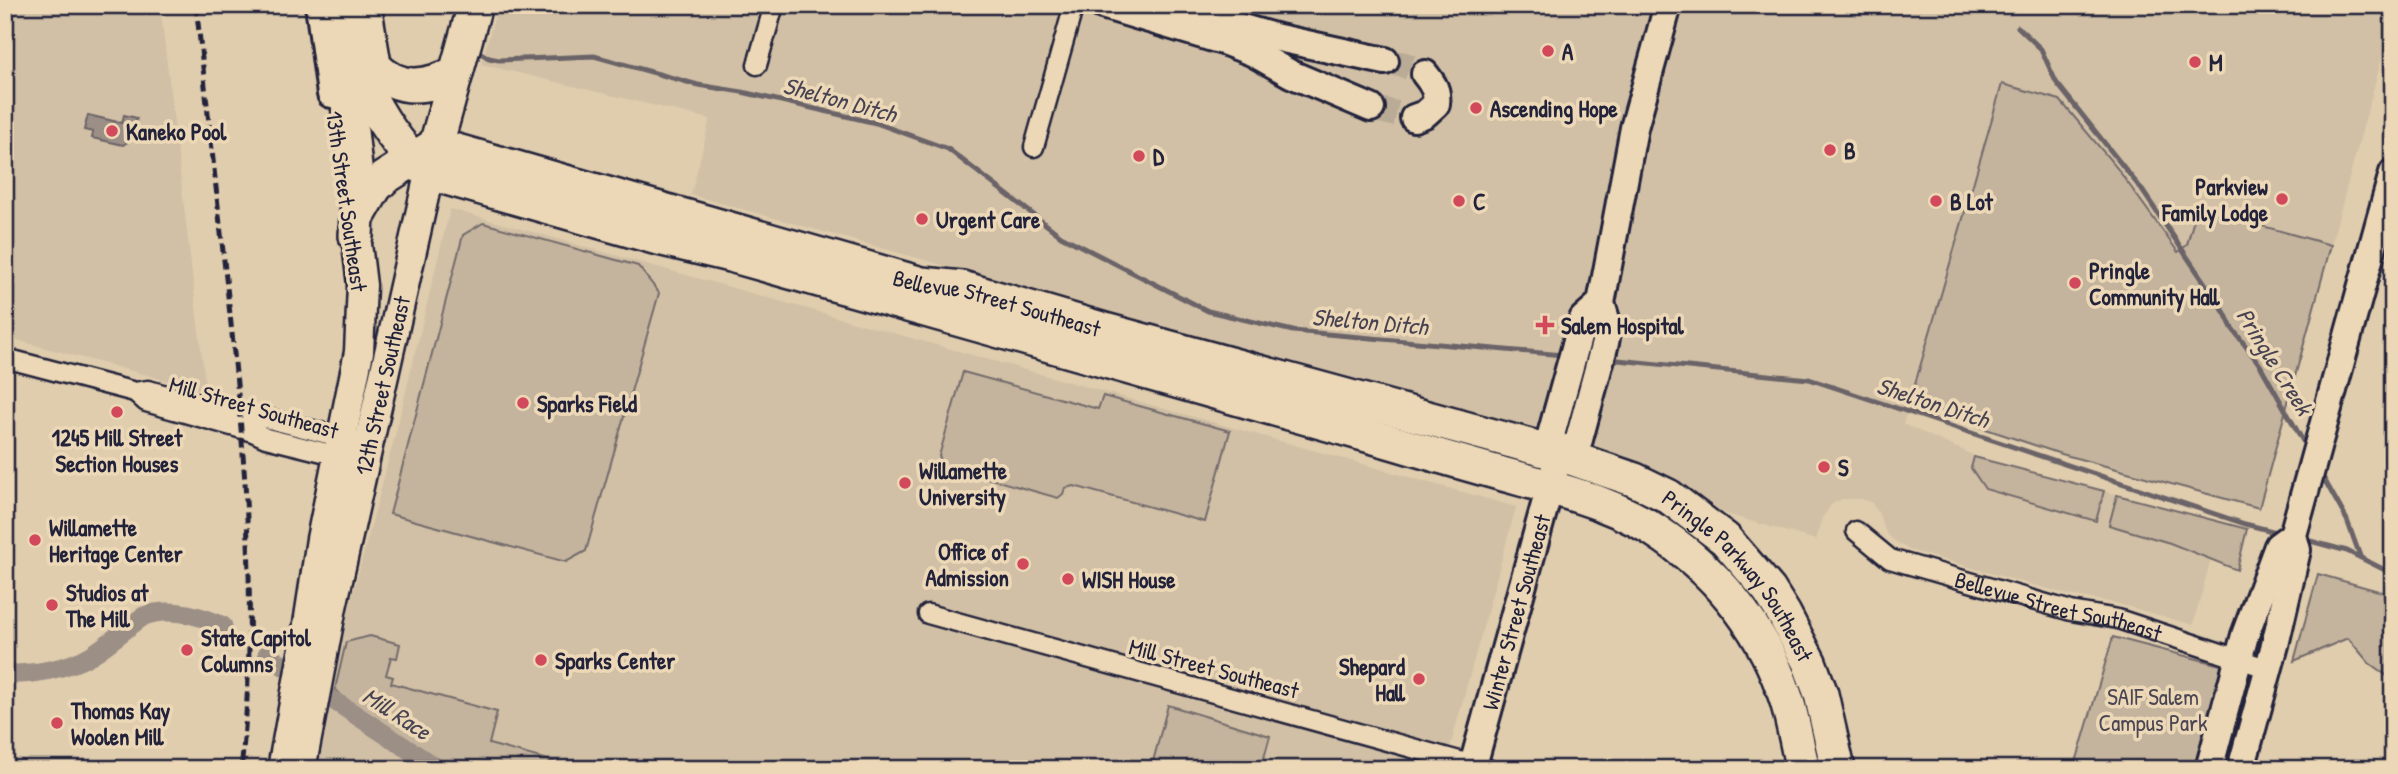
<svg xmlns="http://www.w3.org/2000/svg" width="2398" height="774" font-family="'Patrick Hand',sans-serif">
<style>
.built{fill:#d1c0a5}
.green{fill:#c4b49d;stroke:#736b6c;stroke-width:2}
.water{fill:#9c8f86;stroke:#6b6368;stroke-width:2}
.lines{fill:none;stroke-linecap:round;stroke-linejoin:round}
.stream{stroke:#6b6368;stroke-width:5}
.canal{stroke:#9c8f86;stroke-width:19}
.secondary-tunnel{stroke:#baab97;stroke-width:26;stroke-dasharray:26 13;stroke-linecap:butt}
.street-casing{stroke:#22223b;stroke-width:23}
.secondary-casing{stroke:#22223b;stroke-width:32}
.primary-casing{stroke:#22223b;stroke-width:33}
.highway-casing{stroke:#22223b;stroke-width:38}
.street{stroke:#ecd8b6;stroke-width:18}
.secondary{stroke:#ecd8b6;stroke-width:26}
.primary{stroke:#ecd8b6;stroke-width:28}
.highway{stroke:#ecd8b6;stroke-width:33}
.rail{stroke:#22223b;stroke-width:5;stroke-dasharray:10 5;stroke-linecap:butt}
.poi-dot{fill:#d1495b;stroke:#ecd8b6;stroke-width:2.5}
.labels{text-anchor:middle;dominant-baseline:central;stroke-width:7;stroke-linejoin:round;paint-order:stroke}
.poi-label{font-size:23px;font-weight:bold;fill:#22223b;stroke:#ecd8b6;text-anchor:start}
.street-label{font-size:23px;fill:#22223b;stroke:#ecd8b6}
.park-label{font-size:23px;fill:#4a4654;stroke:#ecd8b6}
.water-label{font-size:24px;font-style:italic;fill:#474352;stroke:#ecd8b6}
</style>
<rect width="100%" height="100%" fill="#e0cdae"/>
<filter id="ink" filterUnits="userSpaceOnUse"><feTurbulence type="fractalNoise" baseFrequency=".0143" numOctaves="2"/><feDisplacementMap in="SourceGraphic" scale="14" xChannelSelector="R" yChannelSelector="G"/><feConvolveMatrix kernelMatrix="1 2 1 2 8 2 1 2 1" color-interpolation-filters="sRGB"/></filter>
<g filter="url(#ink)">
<g class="built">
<polygon points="5,5 160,5 206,391 5,337"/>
<polygon points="498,5 2393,5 2393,17 2331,245 2198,208 2187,245 2178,252 2117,168 2060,100 2002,84 1903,424 1982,459 2221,522 2193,625 2115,603 2069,595 1909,550 1892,539 1885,531 1878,512 1871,502 1861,499 1842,499 1832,504 1822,518 1816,540 1726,514 1644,467 1524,427 691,195 710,119 481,64"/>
<polygon points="450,209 1516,507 1444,769 306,769 396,432"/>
</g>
<g class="green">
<polygon points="2002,84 2060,100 2117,168 2178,252 2187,245 2197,208 2331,245 2259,508 2058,453 1983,428 1911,398"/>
<polygon points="483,223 638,266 659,293 586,551 566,562 390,514 463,235"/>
<polygon points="963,372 1098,409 1103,396 1230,431 1205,522 1074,486 1065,488 1063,494 1058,498 945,466 939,456"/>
<polygon points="1974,457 2104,491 2096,521 1985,489 1971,468"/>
<polygon points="2117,495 2247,529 2237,570 2170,543 2109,525"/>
<polygon points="2318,574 2393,595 2393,680 2369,663 2348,638 2294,661"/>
<polygon points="370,636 400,644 397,658 391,657 386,675 393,677 391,683 497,712 489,744 555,762 553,769 448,769 368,716 349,703 335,689 346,642"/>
<polygon points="2113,637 2224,666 2204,769 2074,769"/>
<polygon points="1168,705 1270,736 1261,769 1151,769"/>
</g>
<polygon class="water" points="88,115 122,123 124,115 137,118 132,139 123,145 92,138 93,132 84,130"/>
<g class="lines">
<g class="stream">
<polyline points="2018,27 2041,49 2056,82 2142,190 2225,313 2232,328 2260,365 2308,450"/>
<polyline points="474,49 489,58 499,60 594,56 698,85 742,92 876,123 948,149 1061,236 1208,311 1293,331 1563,355"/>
<polyline points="1608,359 1809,379 2245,524 2280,533"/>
<polyline points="2319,470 2347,520 2360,556"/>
<polyline points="2303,539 2347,551 2393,574"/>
</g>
<g class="canal">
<polyline points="267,654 285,667"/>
<path d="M 5,674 C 32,675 68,669 91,655 C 109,644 126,628 144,616 C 170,607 199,615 223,626"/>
<polyline points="330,698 438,769"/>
</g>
<g class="secondary-tunnel">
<polyline points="1385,61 1405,65 1425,74"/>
<polyline points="1371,108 1414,118"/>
</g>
<g class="street-casing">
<g id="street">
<polyline points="757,65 774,5"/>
<polyline points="1034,147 1074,5"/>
<polyline points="5,358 135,392 148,390 249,417 265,418 351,440"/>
<polyline points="135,392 146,402 253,432 266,438 347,458"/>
<path id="s1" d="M 1856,531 L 1890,559 L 2071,611 L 2118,619 L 2269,669"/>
<polyline points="928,614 1488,769"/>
</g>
</g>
<g class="secondary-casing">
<g id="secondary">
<polyline points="319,5 331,94"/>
<polyline points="1102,5 1226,42 1252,52 1291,74 1371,108"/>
<polyline points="1190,13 1274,37 1385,61"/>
<path d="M 1414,118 L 1425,114 L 1436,104 C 1438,91 1433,84 1425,74"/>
<polyline points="1559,454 1578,443 1605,343 1608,326 1601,303 1634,128 1668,5"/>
<path id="s2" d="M 1472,769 L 1559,454 L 1551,435 L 1583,319 L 1601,303"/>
<polyline points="2209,769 2245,635 2278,546 2293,535"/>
<polyline points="2241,769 2275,645 2297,550 2293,535 2393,173"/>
</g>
</g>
<g class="primary-casing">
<g id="primary">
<polyline points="282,769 306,637 321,539 359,352 362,285 356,236"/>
<path id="s3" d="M 301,769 L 332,607 L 434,152"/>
</g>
</g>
<g class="highway-casing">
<g id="highway">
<path d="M 339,5 C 346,62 384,138 429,173 L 654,237 L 734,256 C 952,318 1170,378 1388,441 C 1432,454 1476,467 1521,479 C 1570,493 1624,507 1666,538 C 1723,578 1766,634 1787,701 C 1794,724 1797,746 1803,769"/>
<polyline points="364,5 373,58"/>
<polyline points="343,59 358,194 356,236"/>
<path d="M 375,67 C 399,92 427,88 456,73"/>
<path id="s4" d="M 436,145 L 922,284 L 962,288 L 1105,330 L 1559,454 L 1635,480 L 1668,496 L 1725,539 L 1769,590 L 1784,614 L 1809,662 L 1821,694 L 1838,769"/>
<polyline points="436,145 475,5"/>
<polyline points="357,218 375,187 384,178 431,148"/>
</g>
</g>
<use href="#street" class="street"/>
<use href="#secondary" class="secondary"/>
<use href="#primary" class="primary"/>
<use href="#highway" class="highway"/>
<path class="rail" d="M 196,5 C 207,102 217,199 228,296 C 245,453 259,611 241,769"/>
</g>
</g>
<g class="poi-dot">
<circle cx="1548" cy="51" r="7"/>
<circle cx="2195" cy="62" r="7"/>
<circle cx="1476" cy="108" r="7"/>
<circle cx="112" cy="131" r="7"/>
<circle cx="1830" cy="150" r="7"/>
<circle cx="1139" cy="156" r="7"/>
<circle cx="2282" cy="199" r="7"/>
<circle cx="1459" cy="201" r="7"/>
<circle cx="1936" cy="201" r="7"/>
<circle cx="922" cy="219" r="7"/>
<circle cx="2075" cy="283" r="7"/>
<path d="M1541.5 314.5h7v7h7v7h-7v7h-7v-7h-7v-7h7z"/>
<circle cx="523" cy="403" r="7"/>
<circle cx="117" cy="412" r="7"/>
<circle cx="1824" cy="467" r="7"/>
<circle cx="905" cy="483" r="7"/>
<circle cx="35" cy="540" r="7"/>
<circle cx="1023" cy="564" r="7"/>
<circle cx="1068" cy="579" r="7"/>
<circle cx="52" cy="605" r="7"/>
<circle cx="187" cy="650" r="7"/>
<circle cx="541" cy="660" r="7"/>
<circle cx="1419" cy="679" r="7"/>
<circle cx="57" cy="723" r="7"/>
</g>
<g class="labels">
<g class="poi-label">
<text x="1562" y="51">A</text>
<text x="2209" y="62">M</text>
<text x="1490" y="108">Ascending Hope</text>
<text x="126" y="131">Kaneko Pool</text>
<text x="1844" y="150">B</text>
<text x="1153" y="156">D</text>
<text x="2268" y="186" text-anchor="end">Parkview<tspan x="2268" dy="26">Family Lodge</tspan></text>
<text x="1473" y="201">C</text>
<text x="1950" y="201">B Lot</text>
<text x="936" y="219">Urgent Care</text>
<text x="2089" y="270">Pringle<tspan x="2089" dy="26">Community Hall</tspan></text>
<text x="1561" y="325">Salem Hospital</text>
<text x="537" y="403">Sparks Field</text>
<text x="117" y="437" text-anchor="middle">1245 Mill Street<tspan x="117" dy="26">Section Houses</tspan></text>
<text x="1838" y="467">S</text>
<text x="919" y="470">Willamette<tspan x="919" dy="26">University</tspan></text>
<text x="49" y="527">Willamette<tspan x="49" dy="26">Heritage Center</tspan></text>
<text x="1009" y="551" text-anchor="end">Office of<tspan x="1009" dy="26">Admission</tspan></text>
<text x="1082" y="579">WISH House</text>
<text x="66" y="592">Studios at<tspan x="66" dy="26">The Mill</tspan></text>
<text x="201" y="637">State Capitol<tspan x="201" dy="26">Columns</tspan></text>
<text x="555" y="660">Sparks Center</text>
<text x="1405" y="666" text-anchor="end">Shepard<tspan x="1405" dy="26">Hall</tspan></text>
<text x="71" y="710">Thomas Kay<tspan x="71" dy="26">Woolen Mill</tspan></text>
</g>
<g class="street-label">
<text transform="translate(347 201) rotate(82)">13th Street Southeast</text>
<text stroke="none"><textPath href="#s4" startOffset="583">Bellevue Street Southeast</textPath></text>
<text stroke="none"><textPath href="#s3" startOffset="392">12th Street Southeast</textPath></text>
<text transform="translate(254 407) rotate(16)">Mill Street Southeast</text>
<text stroke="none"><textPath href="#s4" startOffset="1390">Pringle Parkway Southeast</textPath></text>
<text stroke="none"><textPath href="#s1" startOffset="219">Bellevue Street Southeast</textPath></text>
<text stroke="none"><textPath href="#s2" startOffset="163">Winter Street Southeast</textPath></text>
<text transform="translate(1214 668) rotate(15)">Mill Street Southeast</text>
</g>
<g class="park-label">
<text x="2153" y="696">SAIF Salem<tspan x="2153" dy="26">Campus Park</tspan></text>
</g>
<g class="water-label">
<text transform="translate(840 99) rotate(15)">Shelton Ditch</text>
<text transform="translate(1370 321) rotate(5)">Shelton Ditch</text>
<text transform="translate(2275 361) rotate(58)">Pringle Creek</text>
<text transform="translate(1933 402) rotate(18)">Shelton Ditch</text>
<text transform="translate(397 713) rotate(33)">Mill Race</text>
</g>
</g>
<rect width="2398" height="774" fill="none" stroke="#ecd8b6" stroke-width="28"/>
<rect x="14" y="14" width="2370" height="746" fill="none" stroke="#22223b" stroke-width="2.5" filter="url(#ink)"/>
</svg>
